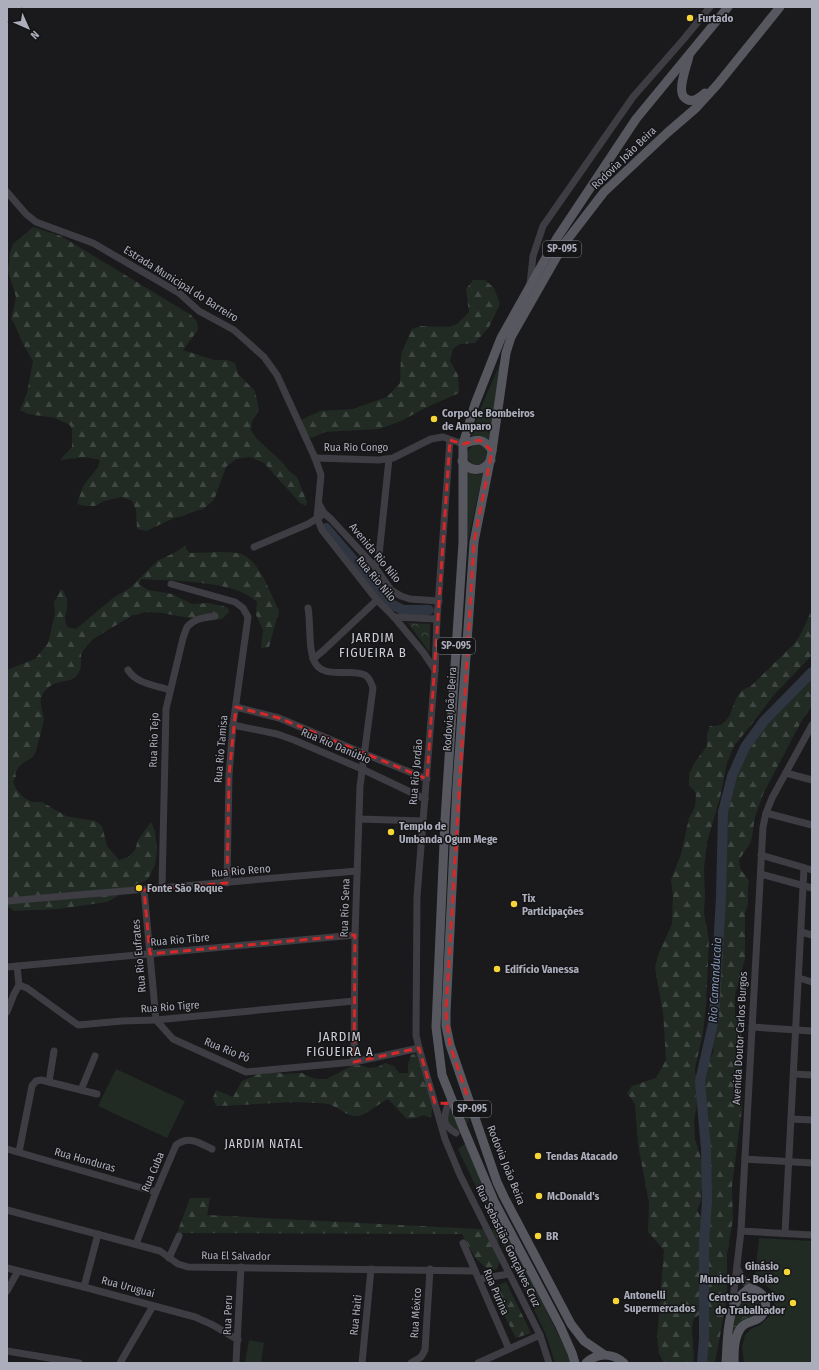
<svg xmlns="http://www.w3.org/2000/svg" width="819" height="1370" font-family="'Fira Sans Condensed',sans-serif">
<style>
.grass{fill:#212b24}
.forest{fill:url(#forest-firs)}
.park{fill:url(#park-crowns)}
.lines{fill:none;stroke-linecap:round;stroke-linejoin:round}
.river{stroke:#2f3641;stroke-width:10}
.minor{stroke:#3d3d43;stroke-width:7}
.major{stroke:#575760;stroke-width:9}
.marked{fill:none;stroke:#d62828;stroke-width:3;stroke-dasharray:8 5;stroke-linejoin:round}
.poi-dot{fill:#f6d538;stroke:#151517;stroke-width:1.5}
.labels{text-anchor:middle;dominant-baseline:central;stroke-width:3;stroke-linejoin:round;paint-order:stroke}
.shield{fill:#151517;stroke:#7f808a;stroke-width:1}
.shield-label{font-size:10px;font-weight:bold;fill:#acaebc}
.poi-label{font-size:11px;font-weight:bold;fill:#acaebc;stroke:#151517;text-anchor:start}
.street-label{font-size:11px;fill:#acaebc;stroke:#151517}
.water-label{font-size:12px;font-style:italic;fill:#8396b7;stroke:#151517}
.neighbourhood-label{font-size:12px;letter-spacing:1px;fill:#cdced8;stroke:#151517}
.quarter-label{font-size:13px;letter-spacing:1px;fill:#cdced8;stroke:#151517}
</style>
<defs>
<pattern id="forest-firs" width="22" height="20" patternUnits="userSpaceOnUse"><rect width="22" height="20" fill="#212b24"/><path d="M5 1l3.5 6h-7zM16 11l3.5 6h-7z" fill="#3f4742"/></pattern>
<pattern id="park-crowns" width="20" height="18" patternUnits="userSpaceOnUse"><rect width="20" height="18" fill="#212b24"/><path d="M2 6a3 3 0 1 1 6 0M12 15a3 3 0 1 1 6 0" fill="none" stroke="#3f4742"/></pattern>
</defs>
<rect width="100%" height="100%" fill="#1a1a1c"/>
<g class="grass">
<path d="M 501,361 L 490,441 C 484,435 478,435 471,436 L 482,405 Z"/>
<circle cx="477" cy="455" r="10"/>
<path d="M 466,470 C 472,474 476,476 483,473 L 468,541 Z"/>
<polygon points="116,1069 185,1101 167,1138 98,1106"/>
<polygon points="459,1106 468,1112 470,1117 466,1126"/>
<polygon points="451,1110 460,1130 449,1127 447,1113"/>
<polygon points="465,1144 485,1188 569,1356 571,1363 555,1363 546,1335 458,1149"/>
<polygon points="759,1238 812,1241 812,1363 744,1363 742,1347 745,1335 751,1329 760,1325 773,1313 775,1293 755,1276"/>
<polygon points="249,1340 264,1343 261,1363 245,1363"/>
</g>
<g class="forest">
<polygon points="33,227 61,236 191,315 197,322 198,330 183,350 214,360 227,360 235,363 238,374 255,391 259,410 252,421 251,430 256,438 283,463 289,471 297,477 307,502 306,506 300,503 264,463 250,457 236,459 226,467 214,500 203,509 192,512 183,516 174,518 146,531 137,529 136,510 132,501 122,497 104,501 95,506 85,506 77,504 83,486 98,467 100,460 85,457 60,460 72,447 72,430 70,425 55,418 28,414 20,410 27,393 33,361 23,344 14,323 11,319 16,297 8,271 10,253 13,244"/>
<polygon points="473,280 485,280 494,288 500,304 489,327 475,343 460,344 453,349 450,361 458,375 459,393 425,408 401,421 379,429 325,432 312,438 306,435 301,420 320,411 353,409 387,397 400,383 401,354 412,329 421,326 448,327 457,324 469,312 466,289"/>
<path d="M 186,545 L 186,549 L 190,553 C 205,553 222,551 237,553 C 259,556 270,594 279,611 L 269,647 L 261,648 L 263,630 L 256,615 L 257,602 C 235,580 171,581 141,579 L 139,584 L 148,590 L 172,594 L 192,604 L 208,603 L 223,606 L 229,609 L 229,612 L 222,619 L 206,621 L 162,613 L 145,612 L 136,615 L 133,615 L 93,639 L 81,653 C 84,693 59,672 44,692 C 37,701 43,709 44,719 C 44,721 36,752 35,754 C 31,760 24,761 20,766 C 18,768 16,771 15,774 L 16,776 L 13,782 L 17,790 L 24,798 L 32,802 L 42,802 L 66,816 L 95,821 L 102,826 L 107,846 L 119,860 L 128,857 L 135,850 L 138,840 L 151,822 L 155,831 L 157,851 L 155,865 L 148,879 L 107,902 L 59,909 L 14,911 L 7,906 L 7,670 L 35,659 L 48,643 L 55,614 L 54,602 L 60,592 L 59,590 L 63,590 L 67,599 L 67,609 L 65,618 L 67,627 L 76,629 L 113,598 L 130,588 L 157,561 L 176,552 Z"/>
<path d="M 812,609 L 812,655 L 773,696 L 751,725 L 734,746 L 727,763 L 720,798 L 707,842 L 704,869 L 705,896 L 704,913 L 709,940 L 706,1006 L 703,1033 L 695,1068 L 697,1104 L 694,1121 L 695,1139 L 703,1165 L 701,1201 L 697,1210 L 701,1218 L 709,1214 L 712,1205 L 706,1115 L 702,1096 L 702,1088 L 709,1061 L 713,1053 L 713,1034 L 723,930 L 721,903 L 722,877 L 724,858 L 721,832 L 726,796 L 742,752 L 751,736 L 776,709 L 781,702 L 812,671 L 812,706 L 802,720 L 763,794 L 755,817 L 751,842 L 739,860 L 740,868 L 749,881 L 748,886 L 748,904 L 745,913 L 745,959 L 735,995 L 735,1013 L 744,1047 L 740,1073 L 742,1108 L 732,1186 L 733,1219 L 727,1254 L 727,1298 L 715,1363 L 704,1363 C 708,1352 707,1323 702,1313 L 694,1318 L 692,1327 L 694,1363 L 664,1363 L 659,1354 L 657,1337 L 664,1250 L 648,1232 L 649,1203 L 638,1145 L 635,1104 L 627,1093 L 632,1086 L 656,1078 L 666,1060 L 663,1012 L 655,968 L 658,955 L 672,924 L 673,894 L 671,880 L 681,854 L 689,818 L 695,807 L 696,793 L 689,785 L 689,774 L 695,762 L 707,746 L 707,733 L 710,726 C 713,726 717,726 720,725 C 736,718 731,690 750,687 L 795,643 C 802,633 807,620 812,609 Z"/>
<path d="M 420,1052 L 433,1103 L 431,1118 L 424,1115 L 416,1118 L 407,1119 L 388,1099 C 379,1103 365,1117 356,1116 C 348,1116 340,1109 333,1106 C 328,1103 321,1103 315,1103 C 282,1100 250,1106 216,1106 L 213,1098 L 216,1090 L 233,1097 L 242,1081 L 258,1074 L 275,1072 L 284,1074 L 302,1073 L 310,1077 L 318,1079 L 327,1079 L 351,1066 L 360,1065 L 369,1068 L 378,1067 L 385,1063 L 394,1066 L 399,1073 L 408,1073 L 408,1064 L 411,1055 Z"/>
<path d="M 190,1198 L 210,1198 L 207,1215 L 498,1230 L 499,1263 L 497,1269 L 491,1270 C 476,1264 470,1248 462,1234 L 177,1233 Z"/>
<polygon points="506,1282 531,1333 516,1338 490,1288"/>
</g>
<g class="park">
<polygon points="408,623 430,624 430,653"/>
<path d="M 750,1292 L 762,1299 C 762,1314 759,1314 746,1319 L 731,1350 C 733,1326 731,1310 750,1292 Z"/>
</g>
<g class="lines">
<g class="river">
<polyline points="326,528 391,604 403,610 429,610"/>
<polyline points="702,1363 704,1339 704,1243 707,1201 706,1149 700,1081 714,1019 721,897 723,812 732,776 745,747 764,721 812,672"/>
</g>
<g class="minor">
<polyline points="7,192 26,214 36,222 93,243 179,293 199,311 234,330 264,357 277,375 315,458 321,475 317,518 322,530 377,600 394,617 423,652 435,670"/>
<polyline points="530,284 533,256 543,226 633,97 683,40 710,7"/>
<polyline points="450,440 437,619 435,670 417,897 416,1035 419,1048 445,1139 460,1175 540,1335 549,1363"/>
<polyline points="315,458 379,460 393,458 431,439 443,437 463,444"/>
<polyline points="319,504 324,513 331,519 375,567 391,590 401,596 410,599 439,601"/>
<polyline points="254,547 308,524 321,516"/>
<polyline points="375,567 379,555 389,459"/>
<polyline points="171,584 235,602 243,608 248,617 233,725 229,775 227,883"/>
<path d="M 308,608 C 311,624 308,642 313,658 C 320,682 350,667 365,675 C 370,678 371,683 373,688 L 360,786 L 355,935 L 354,1062"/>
<polyline points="394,617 437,619"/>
<polyline points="313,659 324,650 377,600"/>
<path d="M 128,670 C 137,684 154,685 170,690"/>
<polyline points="236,707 279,718 365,754 427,779"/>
<polyline points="233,725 277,734 294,740 362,769 425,799"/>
<polyline points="786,773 812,780"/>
<polyline points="766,813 812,825"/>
<polyline points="359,819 423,821"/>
<polyline points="761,855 812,870"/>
<polyline points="761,874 812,888"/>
<path d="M 162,888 L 166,709 L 183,638 L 187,627 C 195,618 204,618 215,616"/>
<polyline points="144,890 156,1020 173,1039 246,1072 354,1062 419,1048"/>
<polyline points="7,901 357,871"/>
<polyline points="801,932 812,935"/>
<polyline points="17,966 19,985 27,988 78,1025 122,1021 156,1020 354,1001"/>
<polyline points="7,967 355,935"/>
<polyline points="799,978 812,982"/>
<polyline points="7,1012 14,994 19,985"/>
<polyline points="752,1027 812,1031"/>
<polyline points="794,1074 812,1075"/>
<polyline points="49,1082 54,1051"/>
<polyline points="81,1090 95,1056"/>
<path d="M 448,1104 C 443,1119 442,1125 456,1133"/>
<polyline points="791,1119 812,1120"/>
<polyline points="7,1149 156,1192"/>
<polyline points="19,1152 32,1086 36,1081 41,1080 97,1094"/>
<polyline points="745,1159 812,1163"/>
<polyline points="7,1210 149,1248 160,1251 178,1264 188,1267 475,1271"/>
<polyline points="741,1231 812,1235"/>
<polyline points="785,1233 804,868"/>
<polyline points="463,1243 509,1349"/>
<path d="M 136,1244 L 156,1192 L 176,1145 C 190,1135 199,1143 212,1149"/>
<polyline points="169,1258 179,1236"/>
<polyline points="7,1268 84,1287 195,1317 213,1325 238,1340"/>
<polyline points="737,1268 744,1281 750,1288"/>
<polyline points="479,1279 509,1274"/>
<polyline points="84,1287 98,1234"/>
<polyline points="7,1291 18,1271"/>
<polyline points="732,1308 741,1231 763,827 766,813 772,798 812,725"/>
<polyline points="7,1351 79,1363"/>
<polyline points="120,1363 153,1306"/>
<polyline points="236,1363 241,1267"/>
<polyline points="362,1363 371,1269"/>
<polyline points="411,1363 421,1357 425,1350 430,1269"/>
<polyline points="478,1363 540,1335"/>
</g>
<g class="major">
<path d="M 689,56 C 687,66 676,92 685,98 C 692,104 699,98 705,93"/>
<path d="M 463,444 C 477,439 484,437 492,451"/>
<path d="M 462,461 C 470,472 483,473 491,460"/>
<polyline points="603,1354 584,1341 571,1324 504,1197 497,1182 450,1045 446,1026 446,1013 457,785 474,542 492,451 506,353 511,337 564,244 604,192 667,133 696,108 717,85 780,7"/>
<polyline points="575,1363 572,1353 560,1326 494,1201 464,1130 442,1075 436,1027 445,820 463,542 463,444 475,404 501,338 557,238 636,119 728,7"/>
<path d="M 586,1363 C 598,1352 613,1353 624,1363"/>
<path d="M 726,1363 C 728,1337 725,1303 750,1288 C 760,1291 768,1297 765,1308 C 764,1312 762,1316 759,1318 C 752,1323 745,1321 740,1329 C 734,1339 734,1351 734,1363"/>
</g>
</g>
<path class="marked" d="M 450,440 L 463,444 L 480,440 L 492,451 L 474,542 L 446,1013 L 450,1045 L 470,1104 L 435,1103 L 419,1048 L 354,1062 L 355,935 L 150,954 L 144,890 L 227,883 L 229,775 L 236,707 L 279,718 L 427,779 Z"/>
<g class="poi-dot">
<circle cx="690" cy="18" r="4"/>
<circle cx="434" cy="419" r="4"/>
<circle cx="391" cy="832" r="4"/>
<circle cx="139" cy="888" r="4"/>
<circle cx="514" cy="904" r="4"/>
<circle cx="497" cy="969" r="4"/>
<circle cx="538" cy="1156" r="4"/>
<circle cx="539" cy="1196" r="4"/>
<circle cx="538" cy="1236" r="4"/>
<circle cx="787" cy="1272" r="4"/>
<circle cx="616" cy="1301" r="4"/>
<circle cx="793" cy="1303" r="4"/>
</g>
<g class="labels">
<g class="shield">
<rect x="543" y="241" width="38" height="16" rx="3"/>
<rect x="437" y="638" width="38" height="16" rx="3"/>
<rect x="453" y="1101" width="38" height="16" rx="3"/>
</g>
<g class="shield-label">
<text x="562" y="249">SP-095</text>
<text x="456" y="646">SP-095</text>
<text x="472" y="1109">SP-095</text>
</g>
<g class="poi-label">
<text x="698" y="18">Furtado</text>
<text x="442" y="413">Corpo de Bombeiros<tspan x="442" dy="13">de Amparo</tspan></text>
<text x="399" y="826">Templo de<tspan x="399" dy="13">Umbanda Ogum Mege</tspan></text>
<text x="147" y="888">Fonte São Roque</text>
<text x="522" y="898">Tix<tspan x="522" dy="13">Participações</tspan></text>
<text x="505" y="969">Edifício Vanessa</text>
<text x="546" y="1156">Tendas Atacado</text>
<text x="547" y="1196">McDonald's</text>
<text x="546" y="1236">BR</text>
<text x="779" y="1266" text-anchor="end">Ginásio<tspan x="779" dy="13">Municipal - Bolão</tspan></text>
<text x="624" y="1295">Antonelli<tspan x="624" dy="13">Supermercados</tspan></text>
<text x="785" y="1297" text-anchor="end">Centro Esportivo<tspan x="785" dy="13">do Trabalhador</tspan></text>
</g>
<g class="street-label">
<text transform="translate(624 158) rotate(-44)">Rodovia João Beira</text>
<text transform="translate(181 284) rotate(32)">Estrada Municipal do Barreiro</text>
<text x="356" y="447">Rua Rio Congo</text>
<text transform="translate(375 553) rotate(50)">Avenida Rio Nilo</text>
<text transform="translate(376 579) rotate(50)">Rua Rio Nilo</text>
<text transform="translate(450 709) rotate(-86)">Rodovia João Beira</text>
<text transform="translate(154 740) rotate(-88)">Rua Rio Tejo</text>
<text transform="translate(336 746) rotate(23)">Rua Rio Danúbio</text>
<text transform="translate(221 749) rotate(-85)">Rua Rio Tamisa</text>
<text transform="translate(416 772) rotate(-85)">Rua Rio Jordão</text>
<text transform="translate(241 871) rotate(-5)">Rua Rio Reno</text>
<text transform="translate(345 908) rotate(-88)">Rua Rio Sena</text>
<text transform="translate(180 940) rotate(-5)">Rua Rio Tibre</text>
<text transform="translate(139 956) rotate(-95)">Rua Rio Eufrates</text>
<text transform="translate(170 1007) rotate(-4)">Rua Rio Tigre</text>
<text transform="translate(740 1038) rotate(-87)">Avenida Doutor Carlos Burgos</text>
<text transform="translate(227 1050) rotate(22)">Rua Rio Pó</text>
<text transform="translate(85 1160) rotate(16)">Rua Honduras</text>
<text transform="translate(506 1165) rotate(68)">Rodovia João Beira</text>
<text transform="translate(153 1172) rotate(-67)">Rua Cuba</text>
<text transform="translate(508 1246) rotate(64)">Rua Sebastião Gonçalves Cruz</text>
<text transform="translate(236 1256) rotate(1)">Rua El Salvador</text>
<text transform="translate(128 1287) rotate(15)">Rua Uruguai</text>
<text transform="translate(496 1292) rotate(67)">Rua Purina</text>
<text transform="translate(416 1313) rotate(-86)">Rua México</text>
<text transform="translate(228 1315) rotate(-88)">Rua Peru</text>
<text transform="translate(356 1315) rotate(-84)">Rua Haiti</text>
</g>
<g class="water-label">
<text transform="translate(715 980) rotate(-87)">Rio Camanducaia</text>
</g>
<g class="neighbourhood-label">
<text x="264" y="1144">JARDIM NATAL</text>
</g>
<g class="quarter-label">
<text x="373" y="637">JARDIM<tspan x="373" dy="15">FIGUEIRA B</tspan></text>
<text x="340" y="1036">JARDIM<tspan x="340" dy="15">FIGUEIRA A</tspan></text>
</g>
</g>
<rect width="819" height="1370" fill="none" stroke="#acaebc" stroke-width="16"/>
<g transform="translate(28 28) rotate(135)" stroke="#151517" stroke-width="3" paint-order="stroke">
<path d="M0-3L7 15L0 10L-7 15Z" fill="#acaebc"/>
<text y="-6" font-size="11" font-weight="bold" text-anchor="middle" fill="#acaebc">N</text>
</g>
</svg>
